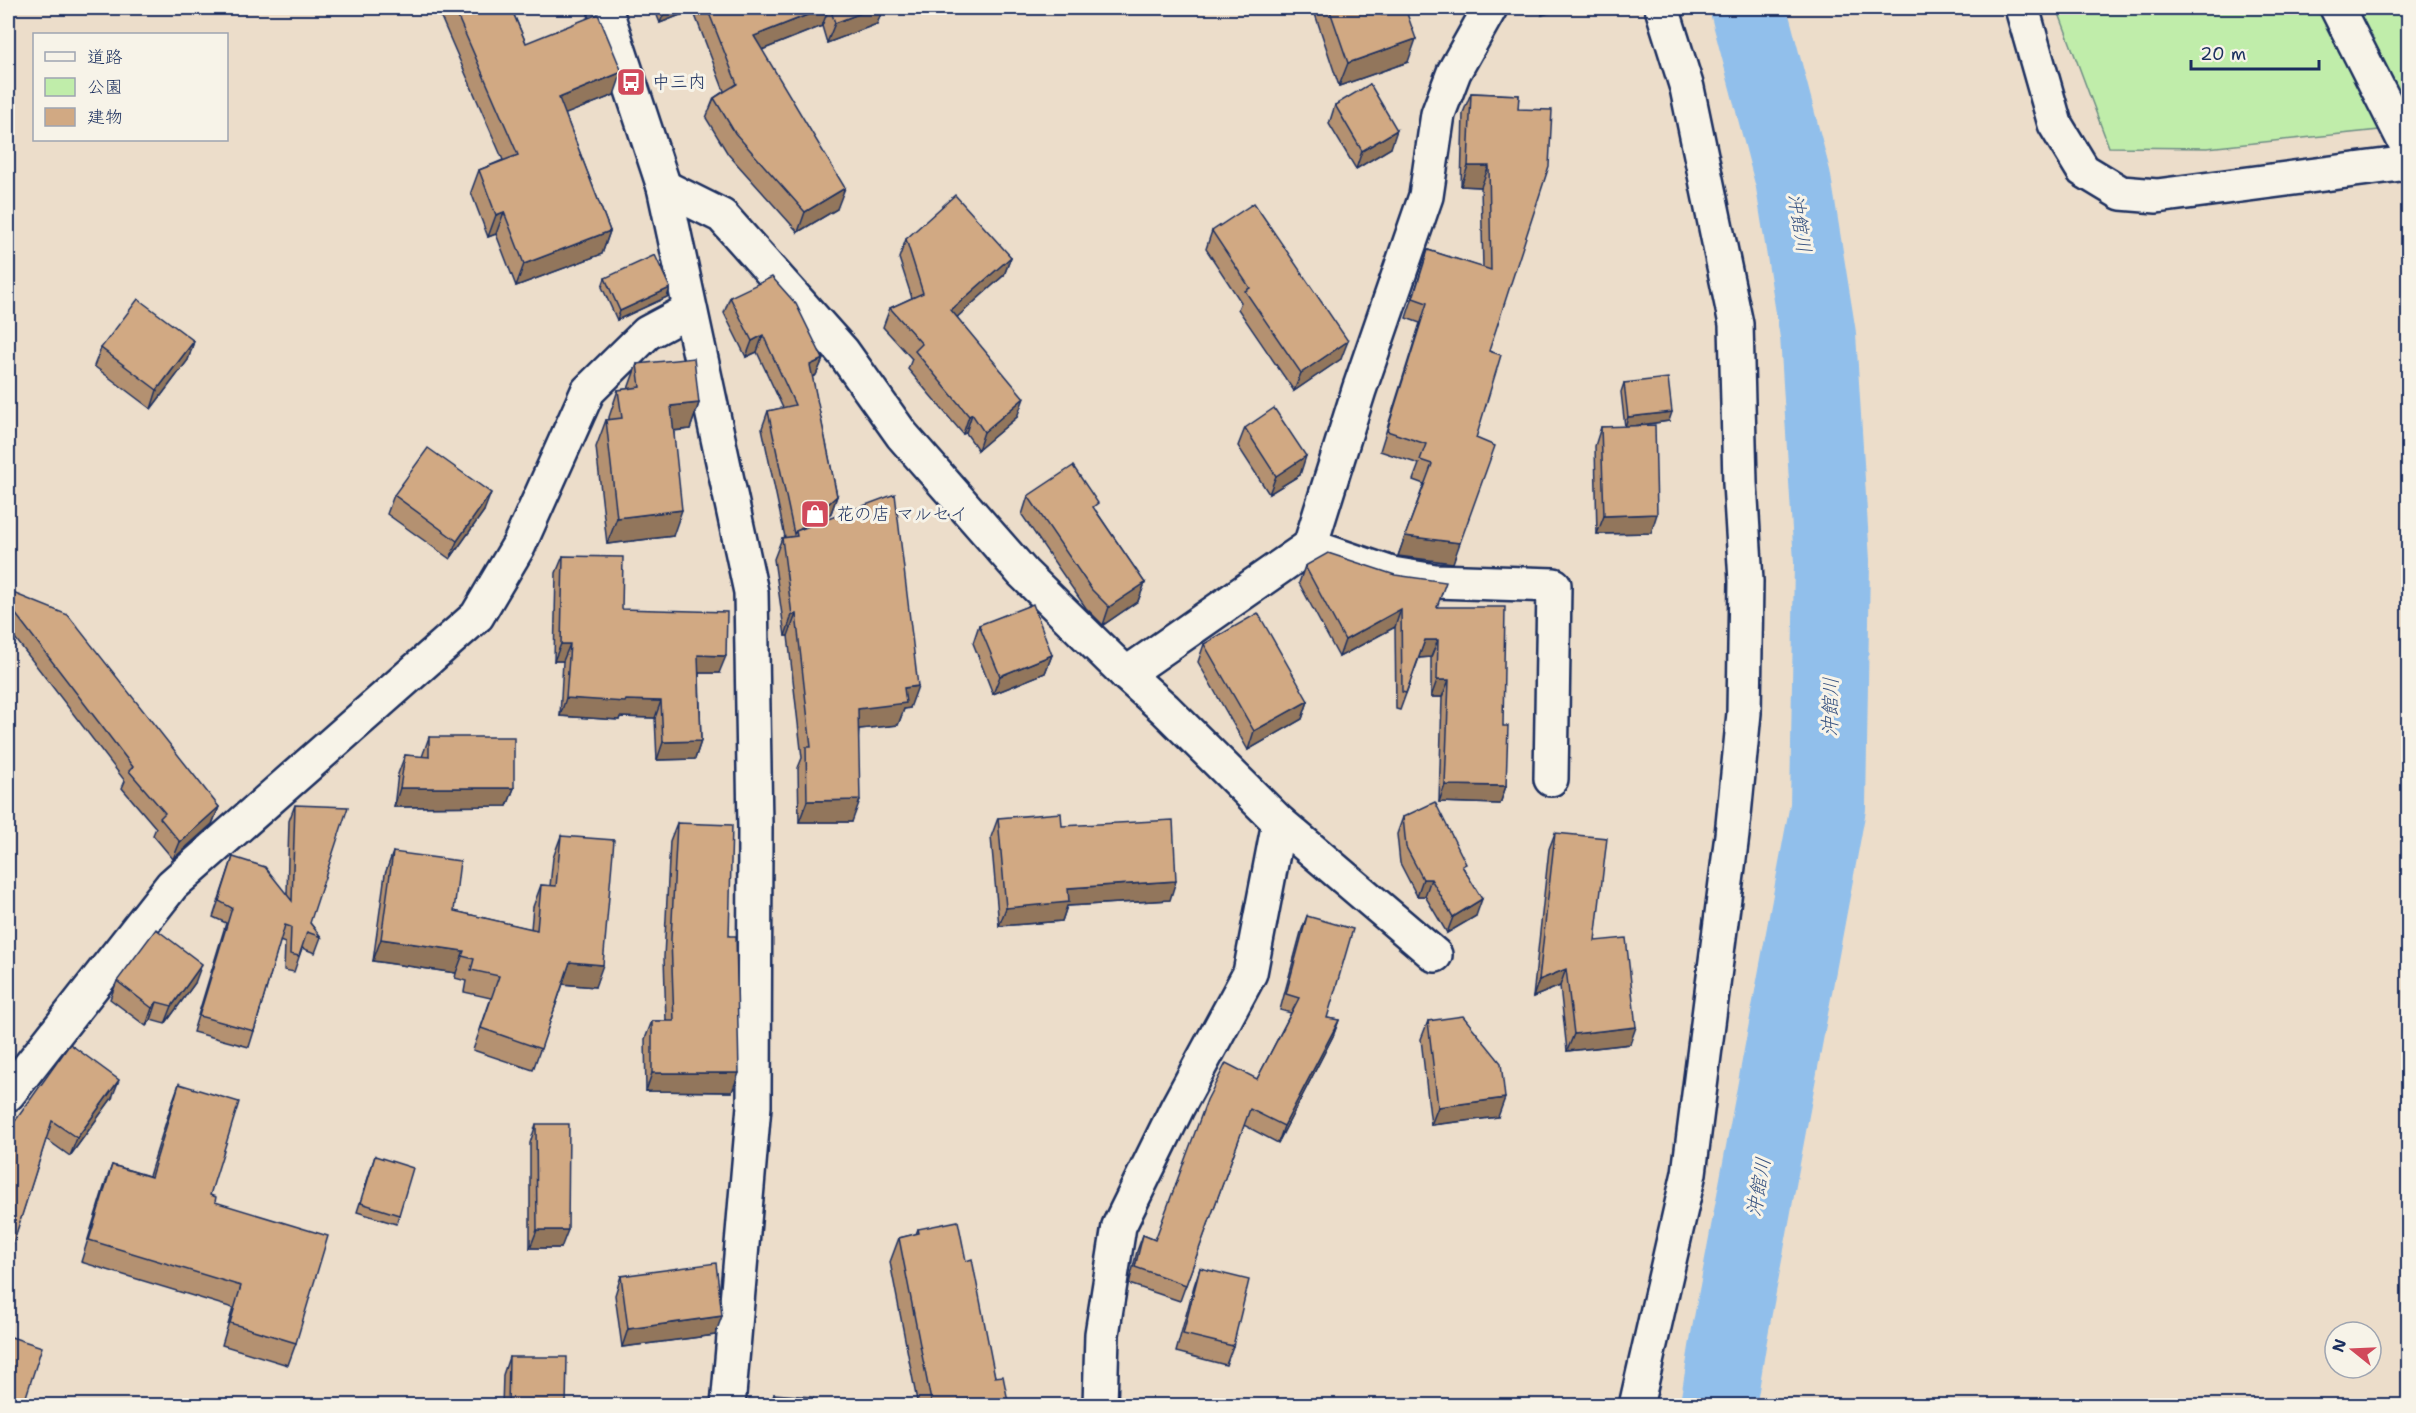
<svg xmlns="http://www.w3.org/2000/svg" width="2416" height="1413" font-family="'Shantell Sans','Klee One',sans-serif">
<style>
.green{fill:#c0edaa;stroke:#6e8e84;stroke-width:1.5}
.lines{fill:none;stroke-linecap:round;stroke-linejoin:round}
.river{stroke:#91bfeb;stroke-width:76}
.street-casing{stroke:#1b2f5e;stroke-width:38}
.secondary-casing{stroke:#1b2f5e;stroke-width:38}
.street{stroke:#f7f3e8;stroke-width:33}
.secondary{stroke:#f7f3e8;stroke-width:33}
.wall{fill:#b49171;stroke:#1b2f5e;stroke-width:1.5}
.shaded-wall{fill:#92765c;stroke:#1b2f5e;stroke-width:1.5}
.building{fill:#d1a983;stroke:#1b2f5e;stroke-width:1.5}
.labels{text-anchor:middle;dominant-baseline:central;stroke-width:6;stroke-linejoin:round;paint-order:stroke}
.poi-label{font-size:18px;fill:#1b2f5e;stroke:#f7f3e8;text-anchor:start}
.water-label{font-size:20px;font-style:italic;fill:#385381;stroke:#f7f3e8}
</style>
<rect width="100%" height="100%" fill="#ecddca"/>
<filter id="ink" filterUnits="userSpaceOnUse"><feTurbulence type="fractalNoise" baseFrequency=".0167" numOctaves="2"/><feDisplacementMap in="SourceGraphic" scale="12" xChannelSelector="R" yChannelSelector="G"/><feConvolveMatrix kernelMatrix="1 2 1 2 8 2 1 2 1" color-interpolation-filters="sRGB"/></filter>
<g filter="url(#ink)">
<polygon class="green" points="2057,8 2408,8 2408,127 2207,148 2109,147"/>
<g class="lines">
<polyline class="river" points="1718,1406 1729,1337 1828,807 1832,561 1818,335 1793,179 1748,8"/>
<g class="street-casing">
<g id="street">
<polyline points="2337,8 2408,148"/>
<polyline points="664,187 722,216 843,352 902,435 1023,573 1126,674 1165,709 1279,822 1435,955"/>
<polyline points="1310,546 1359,390 1426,196 1438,114 1454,72 1490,8"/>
<polyline points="1126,674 1310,546 1392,574 1435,581 1554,585 1551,779"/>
<polyline points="8,1094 172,885 477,616 519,545 588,391 647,333 690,310"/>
<polyline points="1100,1406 1102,1334 1119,1226 1177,1108 1250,973 1279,822"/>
<polyline points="1636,1406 1689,1173 1732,835 1744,713 1746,581 1740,483 1736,324 1687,88 1662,8"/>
</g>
</g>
<g class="secondary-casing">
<g id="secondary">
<polyline points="605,8 664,187 751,592 755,827 754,1106 728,1406"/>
<polyline points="2022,8 2055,124 2083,170 2121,193 2157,196 2408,163"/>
</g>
</g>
<use href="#street" class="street"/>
<use href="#secondary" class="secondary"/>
</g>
<g class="wall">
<polygon points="437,8 511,8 526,43 614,95 565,114 610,231 602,254 516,286 496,234 488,237 471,192 479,170 503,160"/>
<polygon points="654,8 883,8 877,24 827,43 822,26 762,50 837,209 798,232 728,154 706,118 714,98 724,91 693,10 660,23"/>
<polygon points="1313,8 1381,8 1382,15 1408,62 1339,86"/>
<polygon points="1540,8 1565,8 1542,15"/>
<polygon points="1471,93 1519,95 1489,351 1476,438 1453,563 1398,556 1424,484 1413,480 1419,464 1380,451 1420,323 1406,318 1428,250 1483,268 1481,187 1461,186 1463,113"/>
<polygon points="1335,105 1391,148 1356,169 1329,124"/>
<polygon points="1212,231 1341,359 1294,391 1238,309 1241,302 1206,249"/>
<polygon points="906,239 1011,257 1004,275 957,317 1017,417 978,450 966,433 963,434 908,369 912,359 883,327 890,308 912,298 899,258"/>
<polygon points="605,278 670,288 667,297 617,320 602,287"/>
<polygon points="730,297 823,359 816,375 812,377 837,496 831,513 821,521 910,708 904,709 898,725 859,729 852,822 799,822 798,768 802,758 788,636 785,636 774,559 782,538 785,537 762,428 768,411 783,408 757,352 746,357 724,313"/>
<polygon points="194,341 188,360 151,409 94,366 101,348"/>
<polygon points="637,364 699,403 690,429 674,431 673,536 607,544 596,447 606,420 609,420 609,417 618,390 628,389"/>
<polygon points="1624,383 1669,421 1625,427 1651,533 1597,534 1595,446 1601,427 1625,427 1621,392"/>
<polygon points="1245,428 1300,475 1269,494 1238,446"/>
<polygon points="394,495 484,511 450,559 387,514"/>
<polygon points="1028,496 1096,511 1145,583 1138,601 1103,625 1086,608 1022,515"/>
<polygon points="563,556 622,609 719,673 699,673 701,741 695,759 657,760 655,718 620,717 619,720 560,716 563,661 554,661 556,573"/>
<polygon points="1305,566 1437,607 1503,726 1506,786 1500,804 1439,802 1442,697 1431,697 1431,657 1419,658 1400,710 1396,709 1395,627 1339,657 1299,583"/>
<polygon points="8,591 219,807 212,824 173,859 153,835 156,828 122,788 125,781 8,629"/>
<polygon points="979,625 1052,655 1045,673 993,694 973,643"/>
<polygon points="1204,644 1308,701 1302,719 1248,750 1198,662"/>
<polygon points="429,737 514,788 507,806 394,807 398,774 405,755 422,757"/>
<polygon points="295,805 310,923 321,937 315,953 302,948 294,972 284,970 285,943 280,941 254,1031 249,1047 193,1032 226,923 213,917 233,857 287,894 289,821"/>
<polygon points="1403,817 1464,869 1476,916 1447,933 1425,896 1417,896 1400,863 1397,834"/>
<polygon points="998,818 1170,900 1067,906 1062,921 999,926 991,837"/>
<polygon points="677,823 729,936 732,1092 646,1091 645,1039 652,1021 666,1021 664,957 670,841"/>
<polygon points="1555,833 1595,941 1630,1044 1567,1051 1560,986 1533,997 1549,849"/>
<polygon points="561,836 595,987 563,984 533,1070 473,1050 491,998 464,992 466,981 455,978 456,973 373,961 385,874 393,852 454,911 531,929 533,907 541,885 550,886 553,858"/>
<polygon points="1307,916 1327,1018 1339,1020 1333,1036 1278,1143 1244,1125 1180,1301 1129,1284 1137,1251 1143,1235 1155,1240 1257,1079 1291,1013 1280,1010 1301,932"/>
<polygon points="117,981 195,983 165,1024 151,1020 146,1026 110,999"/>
<polygon points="1428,1021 1498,1117 1431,1125 1421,1039"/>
<polygon points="179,1084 210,1195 296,1343 288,1365 222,1345 233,1308 81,1262 104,1187 112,1165 149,1176 171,1106"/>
<polygon points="112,1098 70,1156 46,1139 8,1258 8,1131"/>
<polygon points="536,1124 561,1248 530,1248 530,1143"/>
<polygon points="375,1156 399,1215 396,1224 357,1212"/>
<polygon points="918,1229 966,1261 995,1377 1009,1406 918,1406 890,1262 899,1238 916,1234"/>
<polygon points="1200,1268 1233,1346 1226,1365 1176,1352 1194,1286"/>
<polygon points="621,1276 715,1335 622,1347 615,1295"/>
<polygon points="509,1357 566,1406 502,1406 503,1375"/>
<polygon points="774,1394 812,1406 770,1406"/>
</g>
<g class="shaded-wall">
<polygon points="666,8 694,8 693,10 660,23"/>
<polygon points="825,8 829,8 822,26 746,56 754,36"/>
<polygon points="874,8 883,8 877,24 827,43 835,23"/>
<polygon points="1545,8 1565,8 1542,15"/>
<polygon points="1416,39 1408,62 1339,86 1348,63"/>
<polygon points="622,72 614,95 551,120 559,98"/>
<polygon points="1397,130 1391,148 1356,169 1362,151"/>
<polygon points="1468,166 1489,166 1481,187 1461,186"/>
<polygon points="845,188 837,209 798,232 805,212"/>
<polygon points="504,212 496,234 488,237 496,215"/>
<polygon points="610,231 602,254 516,286 524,264"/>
<polygon points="1011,257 1004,275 944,329 951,310"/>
<polygon points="670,288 667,297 617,320 620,311"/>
<polygon points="763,335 757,352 746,357 752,341"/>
<polygon points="194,341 188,360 151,409 157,390"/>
<polygon points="1348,341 1341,359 1294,391 1301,373"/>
<polygon points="823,359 816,375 804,381 810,365"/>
<polygon points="1024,398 1017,417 978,450 984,432"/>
<polygon points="699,403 690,429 661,432 671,406"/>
<polygon points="1672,412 1669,421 1625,427 1628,417"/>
<polygon points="972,414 966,433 963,434 969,416"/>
<polygon points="1306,456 1300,475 1269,494 1276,476"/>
<polygon points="491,493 484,511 450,559 457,541"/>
<polygon points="837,496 831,513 793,547 797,536 796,532"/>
<polygon points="682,510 673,536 607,544 617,518"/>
<polygon points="1657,514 1651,533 1597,534 1604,516"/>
<polygon points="1405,536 1460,543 1453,563 1398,556"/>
<polygon points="1145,583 1138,601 1103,625 1109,607"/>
<polygon points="1401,609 1395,627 1339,657 1345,640"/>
<polygon points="796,614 788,636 785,636 792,615"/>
<polygon points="1425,640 1438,640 1431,657 1418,658"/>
<polygon points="561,644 570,644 563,661 554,661"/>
<polygon points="698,655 726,656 719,673 692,673"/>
<polygon points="1052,655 1045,673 993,694 1000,676"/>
<polygon points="1437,680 1449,680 1442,697 1431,697"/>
<polygon points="918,686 910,708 904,709 898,725 850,730 858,709 904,688"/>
<polygon points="566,698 626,700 661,701 655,718 620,717 619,720 560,716"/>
<polygon points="1308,701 1302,719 1248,750 1254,731"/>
<polygon points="701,741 695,759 657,760 663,742"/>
<polygon points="1445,785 1506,786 1500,804 1439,802"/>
<polygon points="400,788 514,788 507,806 394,807"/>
<polygon points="860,800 852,822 799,822 807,801"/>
<polygon points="219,807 212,824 173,859 180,842"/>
<polygon points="1423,879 1431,879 1425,896 1417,896"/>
<polygon points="1176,881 1170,900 1067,906 1062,921 999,926 1006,908 1068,888"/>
<polygon points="1482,899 1476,916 1447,933 1453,917"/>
<polygon points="381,939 464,951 456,973 373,961"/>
<polygon points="570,962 603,965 595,987 562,984"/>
<polygon points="202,964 195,983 165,1024 172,1006"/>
<polygon points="1566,969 1560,986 1533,997 1539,980"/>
<polygon points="157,1002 151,1020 146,1026 152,1008"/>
<polygon points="1339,1020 1333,1036 1278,1143 1284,1126"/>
<polygon points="1636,1027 1630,1044 1567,1051 1574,1034"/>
<polygon points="652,1073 739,1073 732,1092 646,1091"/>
<polygon points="119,1080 112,1098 70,1156 77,1138"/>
<polygon points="1505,1098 1498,1117 1431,1125 1438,1107"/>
<polygon points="537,1230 568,1230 561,1248 530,1248"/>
<polygon points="722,1316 715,1335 622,1347 628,1329"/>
</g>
<g class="building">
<polygon points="454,8 511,8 526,43 598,14 622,72 559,98 610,231 524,264 504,212 496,215 479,170 518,155"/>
<polygon points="707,8 825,8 754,36 845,188 805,212 735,133 714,98 737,84"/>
<polygon points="830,8 874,8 835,23"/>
<polygon points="1329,8 1381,8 1382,15 1405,8 1416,39 1348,63"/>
<polygon points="1370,84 1397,130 1362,151 1335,105"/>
<polygon points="1471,93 1519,95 1518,109 1552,110 1549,166 1489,351 1501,355 1476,438 1495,446 1460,543 1405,536 1432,464 1420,460 1426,444 1387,431 1427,303 1413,298 1428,250 1491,270 1489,166 1468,166"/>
<polygon points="955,195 1011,257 951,310 1024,398 984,432 972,414 969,416 915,351 922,344 890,308 923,293 906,239"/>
<polygon points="1254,203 1348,341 1301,373 1245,291 1250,288 1212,231"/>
<polygon points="655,255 670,288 620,311 605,278"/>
<polygon points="772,277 796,304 823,359 810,365 837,496 799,530 796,531 794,534 768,411 795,405 763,335 752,341 730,297"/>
<polygon points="138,299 194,341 157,390 101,348"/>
<polygon points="694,358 699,403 671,406 682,510 617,518 606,420 622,418 618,390 640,387 637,364"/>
<polygon points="1668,378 1672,412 1628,417 1624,383"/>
<polygon points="1274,408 1306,456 1276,476 1245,428"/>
<polygon points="1655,425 1657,514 1604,516 1601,427"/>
<polygon points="428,448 491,493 457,541 394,495"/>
<polygon points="1073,466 1098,503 1093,507 1145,583 1109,607 1092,590 1028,496"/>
<polygon points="895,494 918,686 904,688 906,703 858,709 860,800 807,801 806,747 811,747 796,614 792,615 782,538 797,536 796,531"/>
<polygon points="1328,553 1395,575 1446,582 1437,607 1505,607 1503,726 1508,726 1506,786 1445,785 1449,680 1437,680 1438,640 1425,640 1406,693 1402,692 1401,609 1345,640 1305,566"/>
<polygon points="563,556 623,557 622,609 727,612 726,656 698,655 701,741 663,742 661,701 626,700 625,702 566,698 570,644 561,644"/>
<polygon points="8,591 68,615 219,807 180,842 160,818 165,813 129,771 133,767 8,604"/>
<polygon points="1033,604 1052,655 1000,676 979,625"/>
<polygon points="1258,613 1308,701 1254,731 1204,644"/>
<polygon points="429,737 514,737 514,788 400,788 405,755 429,757"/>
<polygon points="1435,802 1466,864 1462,866 1482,899 1453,917 1431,879 1423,879 1406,847 1403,817"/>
<polygon points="295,805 348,807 310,923 321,937 307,932 299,956 290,954 291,927 285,925 254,1031 199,1016 232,908 219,901 233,857 265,867 292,901"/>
<polygon points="1061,813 1062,826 1173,820 1176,881 1068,888 1069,902 1006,908 998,818"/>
<polygon points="677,823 732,825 729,936 736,936 739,1073 652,1073 652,1021 674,1021 671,939"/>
<polygon points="1555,833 1607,838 1595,941 1626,938 1636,1027 1574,1034 1566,969 1539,980"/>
<polygon points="561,836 614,840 603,965 570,962 541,1049 481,1028 499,976 471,970 474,959 462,956 464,951 381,939 393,852 460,861 454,911 537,930 541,885 556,886"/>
<polygon points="1307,916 1353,929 1327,1018 1339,1020 1284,1126 1250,1109 1186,1285 1135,1267 1143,1235 1155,1240 1207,1100 1226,1063 1257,1079 1299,998 1286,994"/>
<polygon points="156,929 202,964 172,1006 157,1002 152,1008 117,981"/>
<polygon points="1463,1016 1501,1063 1505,1098 1438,1107 1428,1021"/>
<polygon points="70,1044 119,1080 77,1138 52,1121 10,1253 8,1252 8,1131"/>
<polygon points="179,1084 239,1102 210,1195 216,1197 215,1202 328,1236 296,1343 230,1323 241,1286 89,1240 112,1165 151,1177"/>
<polygon points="536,1124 569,1124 568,1230 537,1230"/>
<polygon points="375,1156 413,1168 399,1215 361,1203"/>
<polygon points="958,1221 966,1261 972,1259 995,1377 1003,1376 1009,1406 932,1406 899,1238 919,1233 918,1229"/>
<polygon points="716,1263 722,1316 628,1329 621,1276"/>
<polygon points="1200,1268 1249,1280 1233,1346 1183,1334"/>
<polygon points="8,1336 42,1347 23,1406 8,1406"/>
<polygon points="509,1357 567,1357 566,1406 508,1406"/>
<polygon points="774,1394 813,1397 812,1406 773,1406"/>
</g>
</g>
<defs>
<g id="bus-square" transform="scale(1.5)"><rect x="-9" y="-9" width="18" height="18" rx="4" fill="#d1495b" stroke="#f7f3e8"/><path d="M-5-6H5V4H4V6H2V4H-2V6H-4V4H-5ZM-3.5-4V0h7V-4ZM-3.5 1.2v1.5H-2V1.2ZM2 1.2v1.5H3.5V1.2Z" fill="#fff"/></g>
<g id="shop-square" transform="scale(1.5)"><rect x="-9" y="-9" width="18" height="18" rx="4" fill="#d1495b" stroke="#f7f3e8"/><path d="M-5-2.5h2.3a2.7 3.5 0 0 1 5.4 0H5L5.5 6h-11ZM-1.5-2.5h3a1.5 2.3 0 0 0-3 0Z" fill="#fff"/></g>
</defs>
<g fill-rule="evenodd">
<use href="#bus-square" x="631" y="82"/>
<use href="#shop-square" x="815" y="514"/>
</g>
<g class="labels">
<g class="poi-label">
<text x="652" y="82">中三内</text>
<text x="836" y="514">花の店 マルセイ</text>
</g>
<g class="water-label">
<text transform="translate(1800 223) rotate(81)">沖館川</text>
<text transform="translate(1830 707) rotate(-89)">沖館川</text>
<text transform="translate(1758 1187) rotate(-80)">沖館川</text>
</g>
</g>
<rect width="2416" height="1413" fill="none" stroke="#f7f3e8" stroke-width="30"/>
<rect x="15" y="15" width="2386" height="1383" fill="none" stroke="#1b2f5e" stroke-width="2" filter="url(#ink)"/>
<rect x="33" y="33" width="195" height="108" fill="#f7f3e8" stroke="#9fa5b1" stroke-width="1.5"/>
<rect x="45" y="52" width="30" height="9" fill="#f7f3e8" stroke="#9fa5b1" stroke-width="1.5"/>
<text x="87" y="63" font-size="18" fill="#1b2f5e">道路</text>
<rect x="45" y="78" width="30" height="18" fill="#c0edaa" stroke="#9fa5b1" stroke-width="1.5"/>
<text x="87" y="93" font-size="18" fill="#1b2f5e">公園</text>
<rect x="45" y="108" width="30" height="18" fill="#d1a983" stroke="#9fa5b1" stroke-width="1.5"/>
<text x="87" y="123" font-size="18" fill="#1b2f5e">建物</text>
<g transform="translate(2353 1350) rotate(288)"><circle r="28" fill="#f7f3e8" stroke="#9fa5b1" stroke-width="1.5"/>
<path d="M0-4.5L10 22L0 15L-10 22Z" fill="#d1495b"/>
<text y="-9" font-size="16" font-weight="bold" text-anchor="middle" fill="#1b2f5e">N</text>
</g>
<path d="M2191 60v9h128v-9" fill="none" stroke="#1b2f5e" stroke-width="3"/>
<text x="2200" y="60" font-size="18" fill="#1b2f5e" stroke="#f7f3e8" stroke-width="4.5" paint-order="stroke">20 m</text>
</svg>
